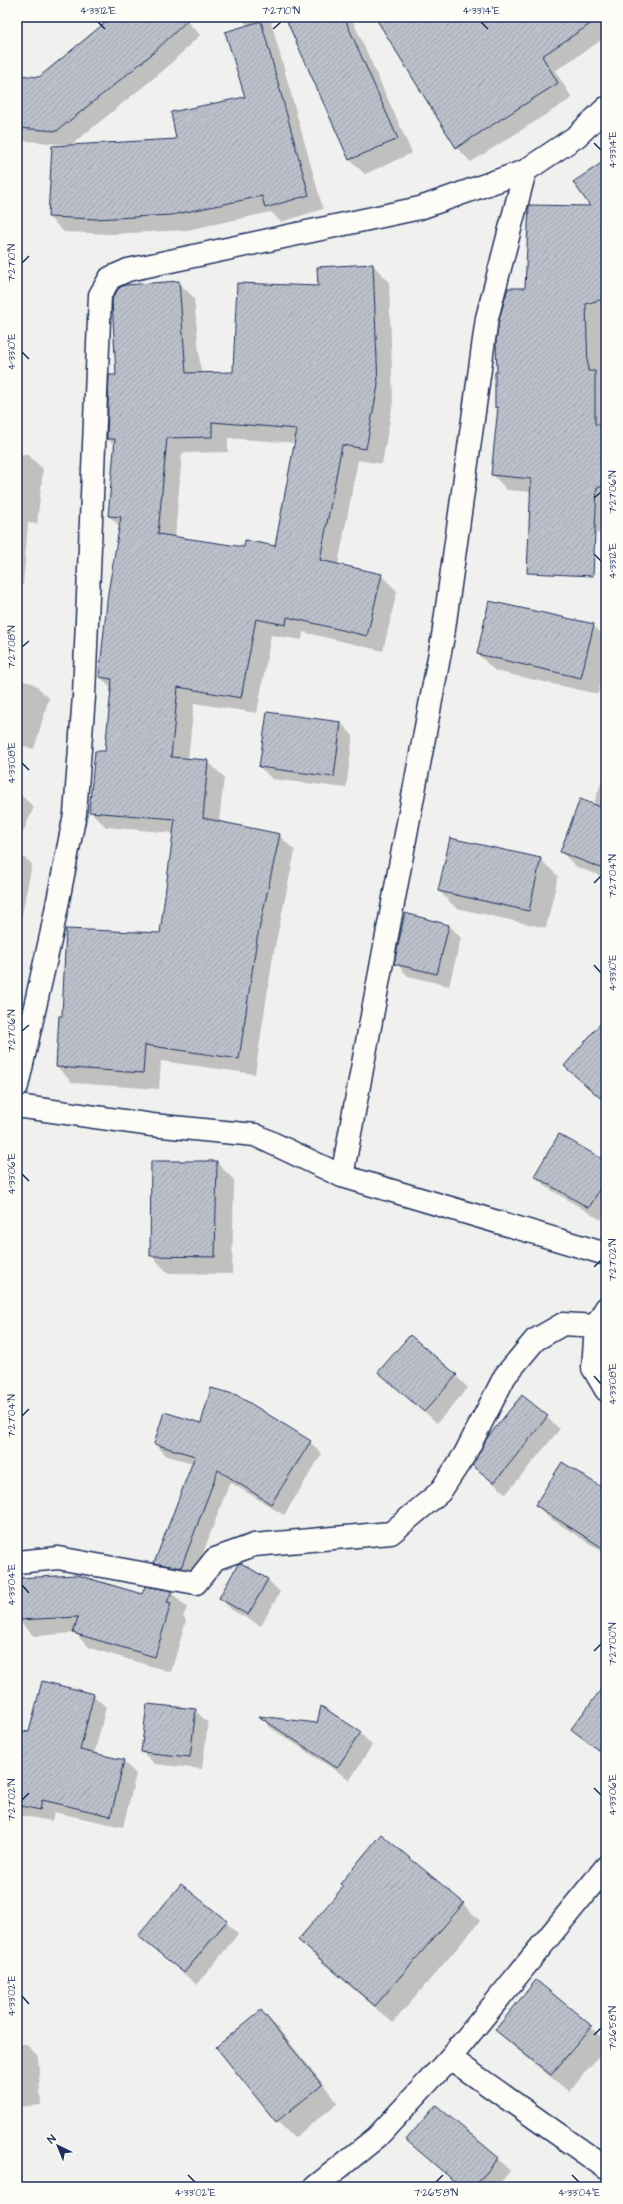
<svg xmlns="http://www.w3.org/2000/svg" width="623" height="2204" font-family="'Architects Daughter',sans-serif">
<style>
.shadow{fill:#0003;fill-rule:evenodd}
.building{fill:url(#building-hatch);stroke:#1b2f5e;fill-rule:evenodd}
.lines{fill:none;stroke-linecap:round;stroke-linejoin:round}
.street-casing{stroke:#1b2f5e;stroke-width:25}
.street{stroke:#fdfcf7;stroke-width:22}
.ticks{fill:none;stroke:#1b2f5e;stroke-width:1.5}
.neatline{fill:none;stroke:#1b2f5e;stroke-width:1.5}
.ticks-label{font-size:10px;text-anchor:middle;fill:#1b2f5e}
</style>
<defs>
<pattern id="building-hatch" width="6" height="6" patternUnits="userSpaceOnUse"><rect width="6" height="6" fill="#bbc0ca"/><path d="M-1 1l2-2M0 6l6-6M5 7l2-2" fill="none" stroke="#a0a5b0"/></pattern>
</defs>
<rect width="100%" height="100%" fill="#f0f0ee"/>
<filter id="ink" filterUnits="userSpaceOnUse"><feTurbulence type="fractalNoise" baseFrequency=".025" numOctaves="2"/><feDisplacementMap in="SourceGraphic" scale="8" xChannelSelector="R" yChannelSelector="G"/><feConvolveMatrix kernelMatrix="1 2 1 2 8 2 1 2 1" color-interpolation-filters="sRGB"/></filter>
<g filter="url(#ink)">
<g class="shadow">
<polygon points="114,17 183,17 200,35 165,69 71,145 17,140 17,76 40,78"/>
<polygon points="240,17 286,17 271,22 323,209 281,222 271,212 187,230 111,234 64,232 49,217 246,98 269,51"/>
<polygon points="286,17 351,17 412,153 365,174 350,160"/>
<polygon points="376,17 606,17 606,37 555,71 572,98 471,162 456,147"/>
<polygon points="606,161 606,318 601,319 602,372 606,372 606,533 546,534 532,492 507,490 492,474 499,410 496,407 497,341 526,289 592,207"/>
<path d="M 373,265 L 389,282 L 393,402 L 382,464 L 358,460 L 338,565 L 381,575 L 397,591 L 383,651 L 303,632 L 302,640 L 271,635 L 257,713 L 194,703 L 188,759 L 207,761 L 224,777 L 219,822 L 279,835 L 295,851 L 273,956 L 255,1074 L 161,1061 L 159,1089 L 73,1083 L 57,1067 L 63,1017 L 161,934 L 174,833 L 106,827 L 90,811 L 106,752 L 112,689 L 100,677 L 120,527 L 109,516 L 116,447 L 108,439 L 117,376 L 178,282 L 194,298 L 201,374 L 234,373 L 319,287 ZM 228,438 L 296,443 L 275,547 L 244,549 L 175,538 L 182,453 L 228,452 Z"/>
<polygon points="17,454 28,455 43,469 37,524 28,523 23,585 17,585"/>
<polygon points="593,625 606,638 606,661 598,694 495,671 478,654"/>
<polygon points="17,679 34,684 49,698 34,749 17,744"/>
<polygon points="268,714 341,723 353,736 346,788 272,779 260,767"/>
<polygon points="606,769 606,878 577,867 561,852 593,806"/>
<polygon points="17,792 34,807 17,846"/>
<polygon points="17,852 32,864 20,924 17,923"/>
<polygon points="540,859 558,876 546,928 456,908 439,891"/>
<polygon points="449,925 461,938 449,986 408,976 396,963"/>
<polygon points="606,1009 606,1104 565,1066 604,1021 601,1017"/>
<polygon points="216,1162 234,1180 232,1274 168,1273 151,1255"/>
<polygon points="606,1162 606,1211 601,1220 548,1188 535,1176"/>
<polygon points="380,1372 456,1376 468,1388 437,1423"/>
<polygon points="522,1396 560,1429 506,1494 474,1465"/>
<polygon points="310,1442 322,1454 284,1515 230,1482 193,1579 167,1575 155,1562 193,1463 167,1456 155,1444"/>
<polygon points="606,1491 606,1554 548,1517 536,1504"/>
<polygon points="241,1564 268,1580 280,1592 261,1626 232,1610 220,1598"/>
<polygon points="17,1579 142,1595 171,1592 187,1608 183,1617 186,1620 171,1672 90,1648 75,1633 34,1636 18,1620"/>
<polygon points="606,1684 606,1758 572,1729"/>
<polygon points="93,1695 106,1707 94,1755 123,1761 136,1774 123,1827 54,1812 52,1821 17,1815 17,1731 30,1733"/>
<polygon points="195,1710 208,1723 202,1769 155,1764 142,1752"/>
<polygon points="260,1717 360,1733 372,1745 350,1780 271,1728"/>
<polygon points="381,1836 463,1904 480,1921 393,2023 316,1957 299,1940 344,1888"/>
<polygon points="226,1922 238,1934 197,1985 140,1936"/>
<polygon points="536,1982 591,2027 606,2042 606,2047 569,2092 514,2047 497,2030"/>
<polygon points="261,2011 278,2028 338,2103 294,2138 277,2121"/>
<polygon points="17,2044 26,2044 38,2056 41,2105 17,2107"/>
<polygon points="407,2140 498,2159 510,2171 497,2187 460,2187"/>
</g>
<g class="building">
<polygon points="112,17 191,17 151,55 57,131 17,128 17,75 39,77"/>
<polygon points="285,17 344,17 398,139 349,160"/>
<polygon points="375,17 601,17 542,56 558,83 456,148"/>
<polygon points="261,21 309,195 265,208 262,196 172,215 95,219 48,217 52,146 176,139 171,112 245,97 225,32"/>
<polygon points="606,160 606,298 586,304 588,371 595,371 595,424 606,426 606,457 603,487 597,487 593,576 527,573 531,479 491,475 498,407 495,408 495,372 497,372 496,341 499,320 508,288 525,288 529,205 590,206 573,182"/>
<path d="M 373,264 L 378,385 L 366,449 L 342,445 L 320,560 L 382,574 L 367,636 L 287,617 L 286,625 L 256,619 L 241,698 L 178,687 L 171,757 L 208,760 L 203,818 L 280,834 L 257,939 L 239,1059 L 145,1045 L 143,1073 L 56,1067 L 59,1016 L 62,1016 L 66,929 L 160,933 L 175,819 L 89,812 L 95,751 L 105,751 L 112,679 L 99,677 L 108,593 L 121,517 L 108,516 L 115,439 L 107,439 L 109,375 L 116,375 L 112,299 L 119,288 L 125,285 L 179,281 L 186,373 L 233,372 L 237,283 L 318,286 L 317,267 ZM 212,422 L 297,429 L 275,546 L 245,540 L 244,547 L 158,534 L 167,438 L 212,437 Z"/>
<polygon points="489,601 594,624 581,678 477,654"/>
<polygon points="267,712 341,722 334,777 259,767"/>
<polygon points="580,799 606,809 606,870 560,852"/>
<polygon points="450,838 541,858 529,911 438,891"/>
<polygon points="405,913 449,925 437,974 394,964"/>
<polygon points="606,1017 606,1103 564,1066"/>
<polygon points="559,1134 606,1161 606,1178 589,1208 534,1176"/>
<polygon points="151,1161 217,1161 215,1257 150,1256"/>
<polygon points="410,1335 457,1375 424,1412 378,1372"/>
<polygon points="211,1388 237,1395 311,1441 271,1504 218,1470 181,1568 154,1563 195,1456 154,1444 164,1412 201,1423"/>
<polygon points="522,1395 548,1416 494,1483 472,1465 487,1438"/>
<polygon points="562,1462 606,1490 606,1550 535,1505"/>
<polygon points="241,1563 268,1579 248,1615 219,1598 238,1564"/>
<polygon points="77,1575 142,1594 145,1586 172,1591 167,1602 171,1603 155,1657 73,1633 78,1617 17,1620 17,1578"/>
<polygon points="42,1681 94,1694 80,1750 124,1760 111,1816 42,1800 40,1810 17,1805 17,1730 29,1732"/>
<polygon points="606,1683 606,1756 571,1729"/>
<polygon points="147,1704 196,1709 190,1757 141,1752"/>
<polygon points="321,1706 361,1732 337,1768 258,1716 317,1723"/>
<polygon points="381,1834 464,1903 375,2006 298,1940 343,1887 340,1884"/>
<polygon points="181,1884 227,1921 184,1973 138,1936"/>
<polygon points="536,1980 592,2026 551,2075 495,2030"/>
<polygon points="261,2010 322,2085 276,2122 216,2047"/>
<polygon points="436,2105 499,2158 474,2187 461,2187 406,2140"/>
</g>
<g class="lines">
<g class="street-casing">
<g id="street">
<polyline points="17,1086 51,936 75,814 84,696 100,295 110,278 128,270 420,208 525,171 577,136 606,108"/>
<polyline points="17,1106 152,1125 255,1135 342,1176 606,1254"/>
<polyline points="342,1176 443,636 487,318 525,171"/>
<polyline points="606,1308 596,1326 593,1368 606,1390"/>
<polyline points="17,1562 58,1558 196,1583 215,1559 254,1545 391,1533 440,1492 465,1454 505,1376 535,1340 563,1324 596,1326"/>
<polyline points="450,2058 606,2168"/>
<polyline points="315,2187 377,2137 450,2058 606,1867"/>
</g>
</g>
<use href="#street" class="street"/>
</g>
</g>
<path class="ticks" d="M 98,22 L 105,29M 481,22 L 488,29M 273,29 L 281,22M 594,143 L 601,150M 22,263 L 29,256M 22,352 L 29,359M 594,498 L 601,492M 594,554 L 601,561M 22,647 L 29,641M 22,763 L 29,770M 594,883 L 601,876M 594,965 L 601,973M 22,1031 L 29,1025M 22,1174 L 29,1181M 594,1267 L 601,1260M 594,1376 L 601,1384M 22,1416 L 29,1409M 22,1585 L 29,1593M 594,1651 L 601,1644M 594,1788 L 601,1795M 22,1800 L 29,1793M 22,1996 L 29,2004M 594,2035 L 601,2028M 188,2175 L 195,2182M 572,2175 L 579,2182M 436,2182 L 443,2175"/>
<rect width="623" height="2204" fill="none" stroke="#fdfcf7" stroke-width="44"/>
<g transform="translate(58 2146) rotate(317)" stroke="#fdfcf7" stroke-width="3" paint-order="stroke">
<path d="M0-3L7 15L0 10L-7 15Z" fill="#1b2f5e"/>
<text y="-6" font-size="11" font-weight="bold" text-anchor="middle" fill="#1b2f5e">N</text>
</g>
<rect x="22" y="22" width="579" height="2160" class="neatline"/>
<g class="ticks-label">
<text x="98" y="14">4°33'12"E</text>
<text x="281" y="14">7°27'10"N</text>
<text x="481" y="14">4°33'14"E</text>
<text transform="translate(612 150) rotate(-90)" y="4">4°33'14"E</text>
<text transform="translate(11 263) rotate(-90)" y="4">7°27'10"N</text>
<text transform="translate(11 352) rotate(-90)" y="4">4°33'10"E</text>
<text transform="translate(612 492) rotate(-90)" y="4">7°27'06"N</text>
<text transform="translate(612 561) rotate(-90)" y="4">4°33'12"E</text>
<text transform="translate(11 647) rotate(-90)" y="4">7°27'08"N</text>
<text transform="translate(11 763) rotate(-90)" y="4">4°33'08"E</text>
<text transform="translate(612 876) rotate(-90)" y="4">7°27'04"N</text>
<text transform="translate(612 973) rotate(-90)" y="4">4°33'10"E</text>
<text transform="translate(11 1031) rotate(-90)" y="4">7°27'06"N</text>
<text transform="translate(11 1174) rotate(-90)" y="4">4°33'06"E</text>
<text transform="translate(612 1260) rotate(-90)" y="4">7°27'02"N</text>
<text transform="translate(612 1384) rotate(-90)" y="4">4°33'08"E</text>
<text transform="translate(11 1416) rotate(-90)" y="4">7°27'04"N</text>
<text transform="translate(11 1585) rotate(-90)" y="4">4°33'04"E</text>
<text transform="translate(612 1644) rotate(-90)" y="4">7°27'00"N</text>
<text transform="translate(612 1795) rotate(-90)" y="4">4°33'06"E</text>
<text transform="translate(11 1800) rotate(-90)" y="4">7°27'02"N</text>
<text transform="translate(11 1996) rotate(-90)" y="4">4°33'02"E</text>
<text transform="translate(612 2028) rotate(-90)" y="4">7°26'58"N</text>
<text x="195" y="2196">4°33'02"E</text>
<text x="436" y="2196">7°26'58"N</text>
<text x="579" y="2196">4°33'04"E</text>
</g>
</svg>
